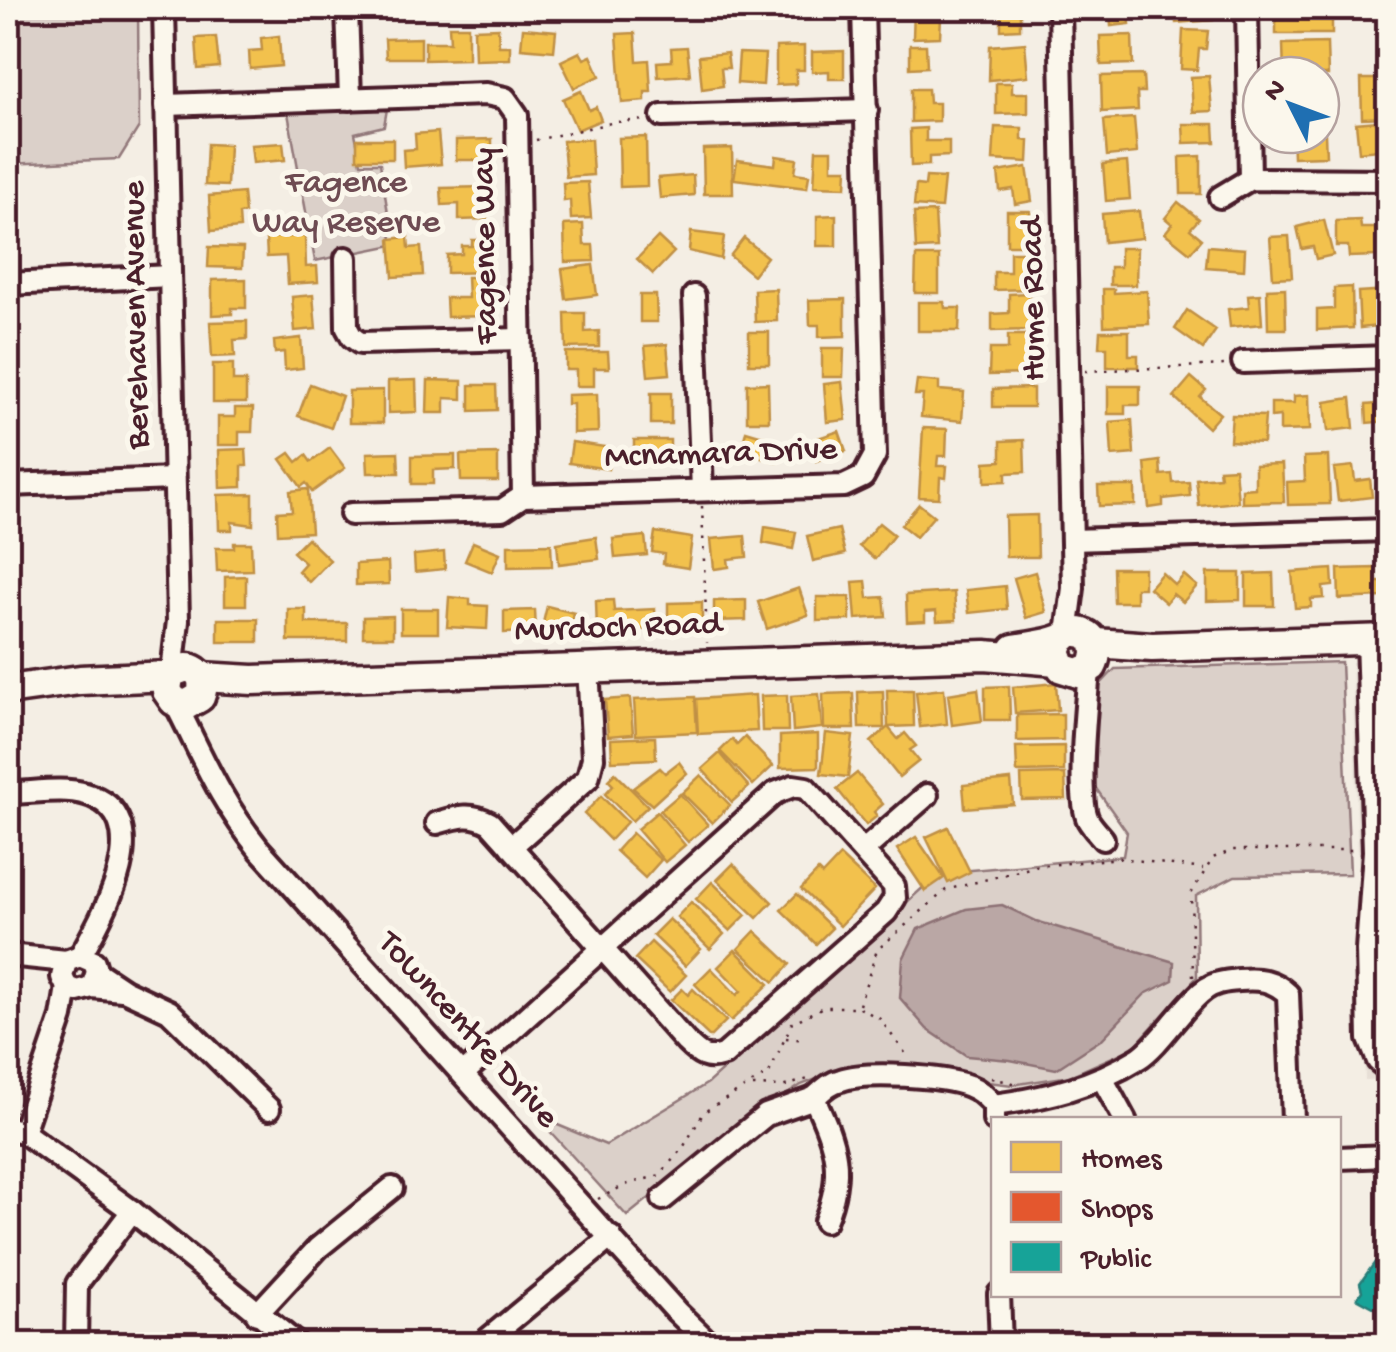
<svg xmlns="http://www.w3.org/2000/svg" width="1396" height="1352" font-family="'Gochi Hand',sans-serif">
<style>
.built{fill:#e7dfd6}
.green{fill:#dbd0c9;stroke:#92787a;stroke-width:2.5}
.water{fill:#baa7a5;stroke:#8d7174;stroke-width:2.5}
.homes{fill:#f2c14e;stroke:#c09044;stroke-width:2.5}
.shops{fill:#e4572e;stroke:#b6462d;stroke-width:2.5}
.public{fill:#17a398;stroke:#267b77;stroke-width:2.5}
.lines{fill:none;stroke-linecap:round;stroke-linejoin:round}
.minor-casing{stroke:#4a1f2b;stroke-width:28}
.major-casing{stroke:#4a1f2b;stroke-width:35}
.path{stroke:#4a1f2b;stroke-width:2.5;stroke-dasharray:2.5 8;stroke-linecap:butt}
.minor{stroke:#fbf7ec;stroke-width:20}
.major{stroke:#fbf7ec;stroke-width:28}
.labels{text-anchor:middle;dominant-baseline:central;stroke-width:10;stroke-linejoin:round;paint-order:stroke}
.park-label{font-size:35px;fill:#6e4b52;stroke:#fbf7ec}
.street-label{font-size:35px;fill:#4a1f2b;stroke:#fbf7ec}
</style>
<rect width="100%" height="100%" fill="#f4eee4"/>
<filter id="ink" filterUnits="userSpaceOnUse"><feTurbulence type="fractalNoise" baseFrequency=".01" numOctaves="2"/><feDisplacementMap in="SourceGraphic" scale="20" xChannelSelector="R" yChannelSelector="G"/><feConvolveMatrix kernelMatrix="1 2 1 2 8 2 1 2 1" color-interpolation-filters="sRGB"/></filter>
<g filter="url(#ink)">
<polygon class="built" points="1388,660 1388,1079 1365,1080 1352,662"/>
<g class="green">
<polygon points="8,8 138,8 139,127 119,159 8,164"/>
<polygon points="387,109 384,126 355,133 361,163 380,163 393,245 315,261 288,113"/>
<polygon points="1341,662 1350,874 1235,876 1196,896 1197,977 1133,1048 1070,1076 1012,1085 852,1065 801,1085 731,1132 627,1216 536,1116 606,1145 708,1083 939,873 1123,856 1127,832 1095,787 1092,709 1097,688 1115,669"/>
</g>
<polygon class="water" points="1002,905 1036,921 1174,962 1173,980 1145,994 1102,1039 1056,1069 1010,1060 967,1056 927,1029 900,998 903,959 918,929 966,909"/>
<g class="homes">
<polygon points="202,8 230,8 229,18 202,18"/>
<rect x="287" y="8" width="28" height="7"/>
<polygon points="930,8 930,17 941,17 940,37 913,38 914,9"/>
<polygon points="1001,8 1020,8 1020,29 1001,30"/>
<polygon points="1100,8 1128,8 1130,24 1111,26 1110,15 1100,16"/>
<polygon points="1175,8 1212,8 1213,20 1176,23"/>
<polygon points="1284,8 1312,8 1312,20 1332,20 1332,34 1276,34 1276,19 1284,19"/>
<polygon points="1362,8 1388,8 1388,32 1377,32 1377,9"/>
<polygon points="449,26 468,26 468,59 425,60 425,42 450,42"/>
<polygon points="498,28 499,46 510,46 510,59 475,60 474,29"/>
<polygon points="523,28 556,31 554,51 521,48"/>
<polygon points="1183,30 1208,31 1206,49 1199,49 1197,70 1181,69"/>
<polygon points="635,33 637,61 649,60 651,92 645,92 645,101 622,103 617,34"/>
<polygon points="1132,35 1133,64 1101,65 1100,36"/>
<polygon points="279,36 281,66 250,69 249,51 262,50 261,38"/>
<polygon points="216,37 219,67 198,69 196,38"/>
<polygon points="421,38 421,58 386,58 385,39"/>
<polygon points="1380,40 1388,40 1388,75 1381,75"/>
<polygon points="1025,43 1028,76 989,80 990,46"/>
<polygon points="1327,43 1328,75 1284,75 1283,44"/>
<polygon points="910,45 926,45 927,67 910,68"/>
<polygon points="804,46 804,70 796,70 796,84 776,85 776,47"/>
<polygon points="687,47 690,75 658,77 657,62 672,61 671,48"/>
<polygon points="844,51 844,79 829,79 829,71 812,72 812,52"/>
<polygon points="580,52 584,59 591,56 600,76 574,88 561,61"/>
<polygon points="727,53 729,68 721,68 723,86 702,89 699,56"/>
<polygon points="739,53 765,54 763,85 737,83"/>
<polygon points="1143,75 1144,92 1137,92 1138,110 1102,112 1101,76"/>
<polygon points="1209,76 1212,111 1193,112 1191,77"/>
<polygon points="1361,79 1378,79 1378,98 1388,97 1388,117 1362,118"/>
<polygon points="996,83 1012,83 1012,93 1028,93 1028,113 996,114"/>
<polygon points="911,89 928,89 929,103 939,103 939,121 911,122"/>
<polygon points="581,91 589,110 596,107 601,120 577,130 563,99"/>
<polygon points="1321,92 1331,92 1331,119 1321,120"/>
<polygon points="1134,118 1137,153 1107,156 1104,120"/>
<polygon points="1388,120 1388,149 1359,152 1356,123"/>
<polygon points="1183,124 1214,124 1215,142 1184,143"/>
<polygon points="995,127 1022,128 1022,140 1029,141 1028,162 993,160"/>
<polygon points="926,128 926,141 949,141 949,156 929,157 929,165 911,166 910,129"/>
<polygon points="438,132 441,164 404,167 403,150 416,149 415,134"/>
<polygon points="1325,134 1326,156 1293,157 1292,135"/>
<polygon points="646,137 647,186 620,187 619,138"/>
<rect x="357" y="139" width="36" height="20"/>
<polygon points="492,139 492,160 456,160 456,140"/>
<polygon points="591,139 593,175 566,177 563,141"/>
<polygon points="283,143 285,160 253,163 251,145"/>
<polygon points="207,144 229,145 227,186 205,185"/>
<polygon points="732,148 733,194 704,194 703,149"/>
<polygon points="816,150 832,150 832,169 847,169 846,187 814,186"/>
<polygon points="776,156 797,159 795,173 809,175 807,188 734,179 737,160 775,165"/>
<polygon points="1201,156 1201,194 1181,194 1180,157"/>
<polygon points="1127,162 1130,199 1106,201 1103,164"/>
<polygon points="1027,167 1032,201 1015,204 1013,189 1000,191 998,172"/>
<polygon points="693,175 694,195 660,198 658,178"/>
<polygon points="926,177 944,178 941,208 914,206 916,185 925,186"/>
<polygon points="588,182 591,218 571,219 570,200 564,201 563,183"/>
<polygon points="486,187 487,219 459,220 459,204 442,205 441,188"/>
<polygon points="243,193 245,213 239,214 240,228 211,231 209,196"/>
<polygon points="1178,202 1199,219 1190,229 1202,239 1190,253 1165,233 1172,224 1165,218"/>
<rect x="1007" y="211" width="23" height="34"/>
<polygon points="1139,211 1142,238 1104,242 1102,214"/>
<polygon points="935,212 937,248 916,249 914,213"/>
<polygon points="836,215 836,246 817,246 817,216"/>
<polygon points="1324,220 1333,255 1316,259 1313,247 1302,249 1297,227"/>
<polygon points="1360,220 1361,228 1375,228 1376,256 1349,257 1348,246 1336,246 1336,221"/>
<polygon points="583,224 584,245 593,245 594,261 565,262 564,225"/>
<polygon points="691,232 724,236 721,259 689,251"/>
<polygon points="305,236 306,267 317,266 318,282 288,284 286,256 267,257 266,238"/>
<polygon points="1289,236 1292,277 1273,278 1270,237"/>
<polygon points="408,237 409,248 421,247 423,275 393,277 390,239"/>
<polygon points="658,237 674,252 653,274 637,259"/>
<polygon points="744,238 767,257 753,275 730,256"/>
<polygon points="472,240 488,240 489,272 447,273 447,255 462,254 462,246 472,246"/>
<polygon points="1208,246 1245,249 1244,270 1206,267"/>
<polygon points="209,247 243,248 242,268 208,267"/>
<polygon points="1120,248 1137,248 1136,285 1110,285 1110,267 1120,267"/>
<polygon points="1010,252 1029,252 1029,289 994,290 994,272 1010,272"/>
<polygon points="916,256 939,256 939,293 915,293"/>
<polygon points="593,265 597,295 566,299 562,269"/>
<polygon points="467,277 488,277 489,316 447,317 446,298 468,298"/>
<polygon points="246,279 246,308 232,308 232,314 212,315 212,280"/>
<polygon points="1352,287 1353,328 1317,330 1317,310 1334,309 1334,288"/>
<polygon points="1285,288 1286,329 1268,329 1267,289"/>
<polygon points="776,289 777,321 755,322 754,290"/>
<polygon points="1103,289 1114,289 1114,293 1147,291 1149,324 1104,326"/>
<polygon points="1388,290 1388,313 1377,313 1378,326 1360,328 1358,292"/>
<polygon points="1029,293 1030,330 992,331 992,314 1009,313 1009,294"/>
<polygon points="1260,294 1262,324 1230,327 1228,309 1249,307 1248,295"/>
<polygon points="313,295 316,329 295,331 292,297"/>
<polygon points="640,295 656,295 657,322 640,322"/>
<polygon points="845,299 845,336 819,337 819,325 810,325 809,300"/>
<polygon points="918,302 944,302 945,308 960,308 959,331 918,331"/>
<polygon points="1187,310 1216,330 1203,349 1175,329"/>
<polygon points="565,313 585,313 585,332 599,331 599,347 566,348"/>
<polygon points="247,321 247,339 234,340 235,356 212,357 210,322"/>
<polygon points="1100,331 1129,331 1129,355 1138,355 1138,367 1107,367 1107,347 1099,347"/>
<rect x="749" y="332" width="20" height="32"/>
<polygon points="1008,335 1028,335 1028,355 1033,355 1033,374 989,375 990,349 1008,349"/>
<polygon points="301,338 303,368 285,370 284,352 275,353 274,341"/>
<polygon points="667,344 670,374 648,376 645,346"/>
<polygon points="822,348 844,348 843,377 822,377"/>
<polygon points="566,352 608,352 609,368 594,368 594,386 576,386 576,370 566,370"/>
<polygon points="213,364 233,364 233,381 246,381 246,403 213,403"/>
<polygon points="1191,377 1206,390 1200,397 1220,414 1208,428 1174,397"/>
<polygon points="416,380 417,412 388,413 388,381"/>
<polygon points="428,380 462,381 462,399 445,398 445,413 427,413"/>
<polygon points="917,380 939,382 939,390 964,392 962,421 921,417 923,395 915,395"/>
<polygon points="842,382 846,420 827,422 824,384"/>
<polygon points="768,383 769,421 747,421 747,384"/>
<polygon points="310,384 342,396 331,428 298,416"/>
<polygon points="470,385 496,385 497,410 470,411"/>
<polygon points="1108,386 1140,386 1140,405 1125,405 1125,414 1108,414"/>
<polygon points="1033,388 1033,407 993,407 993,389"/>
<polygon points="383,390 383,423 349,423 349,391"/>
<rect x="651" y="393" width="20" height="31"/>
<polygon points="597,394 598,432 573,433 573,404 567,404 567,395"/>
<polygon points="1309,395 1310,430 1280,431 1280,416 1271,417 1271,403 1294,403 1294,396"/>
<polygon points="1351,398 1354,428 1328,431 1325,402"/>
<polygon points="1388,403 1388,421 1367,423 1366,405"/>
<polygon points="235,408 253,408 252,432 239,432 239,445 218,445 218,417 235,417"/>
<polygon points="1232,415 1265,416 1263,443 1230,441"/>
<polygon points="1132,420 1134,454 1112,456 1110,422"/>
<polygon points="923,428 947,429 946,456 938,456 937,466 947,466 946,478 940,477 939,498 919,497"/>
<polygon points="746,431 783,442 777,462 741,452"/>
<polygon points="839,431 846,451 816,461 809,441"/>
<rect x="634" y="440" width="36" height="24"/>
<polygon points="1024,440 1025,472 1006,473 1006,481 985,482 985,462 1001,461 1001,441"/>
<polygon points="572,442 611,448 608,469 569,463"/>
<polygon points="330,448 345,468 312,492 306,483 301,487 281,459 290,453 297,462 306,455 311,462"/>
<polygon points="246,449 247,466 242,466 242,487 220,488 219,450"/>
<polygon points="398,452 399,473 368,473 367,453"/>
<polygon points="498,454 498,481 461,481 460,455"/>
<polygon points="455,455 455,469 433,470 433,484 412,484 412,456"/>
<polygon points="1328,456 1330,504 1288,505 1287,482 1305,481 1304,457"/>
<polygon points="1160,461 1161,475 1172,474 1173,483 1189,482 1190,496 1163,499 1163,506 1149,508 1145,463"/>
<polygon points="1282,464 1284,502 1242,503 1242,489 1255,488 1255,465"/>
<polygon points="1353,466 1355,481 1370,479 1372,497 1338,501 1334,468"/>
<polygon points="1235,468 1238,502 1199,506 1196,479 1220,477 1219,469"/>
<polygon points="1098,486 1135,486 1135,505 1099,506"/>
<polygon points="308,489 311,532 278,534 277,512 292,511 290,491"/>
<polygon points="253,494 253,525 232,522 232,530 219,530 218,495"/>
<polygon points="919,504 934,516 916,537 901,525"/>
<polygon points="1037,515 1038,557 1006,557 1005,516"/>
<polygon points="879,523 894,535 875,559 859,546"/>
<polygon points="765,527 796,532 793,549 763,543"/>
<polygon points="839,529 845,554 813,561 807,536"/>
<polygon points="655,532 692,538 688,568 663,564 664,554 652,552"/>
<polygon points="645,536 647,555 615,558 613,539"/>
<polygon points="745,536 747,557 728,559 729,567 714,569 711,539"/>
<polygon points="596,537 599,559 559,564 557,543"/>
<polygon points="307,538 330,560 309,582 298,571 305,563 293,552"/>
<polygon points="473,542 500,553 492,572 465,561"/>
<polygon points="234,543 251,543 252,570 217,571 216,548 234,548"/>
<polygon points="551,544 552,566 508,567 508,545"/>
<polygon points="444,552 445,569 415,572 414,555"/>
<polygon points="388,562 389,584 356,585 356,564"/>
<polygon points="1113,568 1144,568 1144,588 1136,588 1136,602 1114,602"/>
<polygon points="1376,568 1376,582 1381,582 1382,597 1339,599 1338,569"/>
<polygon points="1332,569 1333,586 1323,587 1324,598 1311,599 1311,607 1295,608 1292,572"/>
<polygon points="1035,572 1046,612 1026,618 1014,578"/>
<polygon points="1162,573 1175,585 1184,575 1197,586 1183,602 1173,594 1166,603 1149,588"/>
<polygon points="1207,573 1240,573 1240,600 1207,601"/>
<polygon points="1273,573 1274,606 1246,606 1246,574"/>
<polygon points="246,576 246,605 225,605 225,577"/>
<polygon points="866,581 868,598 884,597 886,617 856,619 853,582"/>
<polygon points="1005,586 1007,609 969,613 966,590"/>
<polygon points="799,588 808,615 767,629 758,602"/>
<polygon points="954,592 956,620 937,621 936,611 925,612 925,621 907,622 906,595"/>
<polygon points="449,597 470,599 470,605 488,606 487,629 447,627"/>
<polygon points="817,597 850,597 850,620 817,621"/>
<polygon points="613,600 614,611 655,609 656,629 597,632 596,601"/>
<polygon points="746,600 746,620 714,621 714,601"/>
<polygon points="702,602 702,625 668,625 668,603"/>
<polygon points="547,606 574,613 570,629 543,623"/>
<polygon points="288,609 306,609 306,623 347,623 347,641 288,641"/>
<rect x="401" y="609" width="37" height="24"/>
<polygon points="535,610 536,632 504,633 504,611"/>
<polygon points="393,616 393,637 363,637 363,617"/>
<rect x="218" y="619" width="40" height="23"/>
<polygon points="1056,683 1058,710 1015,713 1013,687"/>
<polygon points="1009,686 1010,720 985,720 985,687"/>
<polygon points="944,689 947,724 920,727 916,692"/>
<polygon points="978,689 982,721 952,725 948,694"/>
<polygon points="887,690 913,690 914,726 888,727"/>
<polygon points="883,691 884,728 859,728 858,692"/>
<polygon points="853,693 854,729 824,729 823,694"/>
<polygon points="819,694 822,728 793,731 791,696"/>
<polygon points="755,695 757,731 698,734 696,699"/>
<polygon points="787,695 788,731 762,731 761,696"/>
<polygon points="695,697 697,732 636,735 634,700"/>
<polygon points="630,698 633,734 608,736 605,700"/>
<polygon points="1063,714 1063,740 1017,741 1017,715"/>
<polygon points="888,727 898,739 905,733 916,746 910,750 919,761 899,777 871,742"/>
<polygon points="826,733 853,736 848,777 821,774"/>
<polygon points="818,734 818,767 780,768 780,736"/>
<polygon points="655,737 656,759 612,761 611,739"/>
<polygon points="745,737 773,766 753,785 720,751 732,739 737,745"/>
<polygon points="1064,746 1064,771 1017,772 1016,747"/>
<polygon points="720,753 749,787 732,802 702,769"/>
<polygon points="679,762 687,773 652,805 633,788 660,768 665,773"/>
<polygon points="615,773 648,806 632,821 605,794 613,785 608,780"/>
<polygon points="857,773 883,804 874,812 877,816 866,825 837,789"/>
<polygon points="1065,774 1066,799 1022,800 1021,775"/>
<polygon points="701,775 730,805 712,823 682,793"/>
<polygon points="1011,780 1013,804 965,808 963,785"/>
<polygon points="680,794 708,825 688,842 660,811"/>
<polygon points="601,796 627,822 610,840 584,814"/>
<polygon points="657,812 685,845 665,862 637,829"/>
<polygon points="948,827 970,872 948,883 926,837"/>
<polygon points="632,833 661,860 645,878 616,851"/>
<polygon points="916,837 944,878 925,891 897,849"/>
<polygon points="840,856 875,889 840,926 801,889 818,871 822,875"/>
<polygon points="733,864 772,902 757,918 717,880"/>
<polygon points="712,882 746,915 730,931 696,899"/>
<polygon points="797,894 832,928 816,944 781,910"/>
<polygon points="691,902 724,934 710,949 677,917"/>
<polygon points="669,919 701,949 685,966 653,935"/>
<polygon points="755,931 790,964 774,982 738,949"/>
<polygon points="651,942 686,975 670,992 635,959"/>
<polygon points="735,950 769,984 731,1021 695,984 711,968 737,995 741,991 718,967"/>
<polygon points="682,989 688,995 693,989 726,1021 710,1037 671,1000"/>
</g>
<polygon class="shops" points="1388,877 1388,1048 1385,1048 1379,878"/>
<polygon class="public" points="1381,1254 1388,1255 1388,1306 1377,1309 1357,1298 1362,1291 1360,1283"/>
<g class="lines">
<g class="minor-casing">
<g id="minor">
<polyline points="164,8 178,621 172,672"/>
<polyline points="347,8 350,99"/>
<polyline points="1060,8 1073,588 1067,634"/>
<polyline points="1247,8 1250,179"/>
<polyline points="166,105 486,94 505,98 517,115 523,496"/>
<polyline points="662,116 867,110"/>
<polyline points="1220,197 1250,179 1388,180"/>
<polyline points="346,258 347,328 352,337 360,343 521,339"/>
<polyline points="8,284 170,276"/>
<polyline points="694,296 702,490"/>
<polyline points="1243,362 1388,357"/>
<polyline points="8,485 174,479"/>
<polyline points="351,514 502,510 523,496 844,486 863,477 875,455 863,8"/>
<polyline points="1072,540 1388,530"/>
<polyline points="1367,640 1374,851 1367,950 1369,1039 1378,1061 1388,1069"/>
<path d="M 1089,669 C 1087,700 1076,795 1088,820 C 1092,827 1098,833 1103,839"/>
<path d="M 174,701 C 203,757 218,798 259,849 L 677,1312 L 710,1344"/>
<path d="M 8,793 C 32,793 62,787 86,794 C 160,816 104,915 80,956"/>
<path d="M 437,823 C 457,817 470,812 490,823 L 686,1042 C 699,1055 706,1061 724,1055 L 886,912 L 895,898 L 894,886 L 806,788 L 793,786 L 775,793 L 463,1074"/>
<polyline points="511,847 588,778 593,758 588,667"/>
<polyline points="864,850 927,795"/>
<polyline points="8,955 66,961"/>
<polyline points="97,972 124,990 169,1011 269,1109"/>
<polyline points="92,987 97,972 94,962 80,956 66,961 62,977 67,987 77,991 92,987 122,990"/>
<polyline points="1102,1078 1125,1120"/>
<path d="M 994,1105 C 1046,1098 1094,1086 1139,1058 C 1164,1042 1192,990 1216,984 C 1223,981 1231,981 1239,980 C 1259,978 1273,980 1288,994 L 1293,1120"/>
<polyline points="8,1128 23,1132 132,1211 297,1344"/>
<polyline points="23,1132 62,1017 67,987"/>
<polyline points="1338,1158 1388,1156"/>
<polyline points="663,1199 766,1115 814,1098"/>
<path d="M 825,1221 C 845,1172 836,1144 814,1098 C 823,1090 829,1083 841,1080 C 866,1071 944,1076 969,1086 C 980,1090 986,1097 994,1105 L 994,1120"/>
<polyline points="999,1294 1001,1344"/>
<polyline points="257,1314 318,1248 392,1188"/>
<polyline points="76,1344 77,1284 132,1211"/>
<polyline points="482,1344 611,1237"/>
</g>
</g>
<g class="major-casing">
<g id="major">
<polyline points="1095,643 1152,647 1388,639"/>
<path d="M 1014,649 C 1028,646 1048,645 1061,639 C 1070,635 1065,632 1075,632 C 1096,631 1100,652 1092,667 L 1078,673 L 1062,668 L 1056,652 L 1061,639"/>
<polyline points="202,677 253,680 985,655 1057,661"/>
<path d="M 8,690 L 80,680 L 169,676 C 188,658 210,673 200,697 L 186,705 L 174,701 L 167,691 L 169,676"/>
</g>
</g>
<g class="path">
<polyline points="536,140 615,122 646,120"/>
<polyline points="1085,371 1226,365"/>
<polyline points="702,506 707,643"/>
<polyline points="1193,977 1191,894 1213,858 1233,850 1358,850"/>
<polyline points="859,1005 877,950 946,890 1037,866 1120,858 1203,869"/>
<polyline points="786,1038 806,1040"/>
<polyline points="991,1078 1018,1084"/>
<polyline points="753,1086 782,1087 808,1079"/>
<polyline points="598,1199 625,1185 660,1175 684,1146 704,1112 769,1073 792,1023 823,1007 858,1007 880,1019 908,1057"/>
</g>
<use href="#minor" class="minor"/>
<use href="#major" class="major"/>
</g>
</g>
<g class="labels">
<g class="park-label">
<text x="346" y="184">Fagence<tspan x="346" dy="40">Way Reserve</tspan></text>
</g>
<g class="street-label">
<text transform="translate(487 246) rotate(-91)">Fagence Way</text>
<text transform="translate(1035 299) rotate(-91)">Hume Road</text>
<text transform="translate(138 315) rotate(-91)">Berehaven Avenue</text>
<text transform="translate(721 455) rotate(-2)">Mcnamara Drive</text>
<text transform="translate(618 629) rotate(-2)">Murdoch Road</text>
<text transform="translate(467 1031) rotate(48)">Towncentre Drive</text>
</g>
</g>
<rect width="1396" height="1352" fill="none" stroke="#fbf7ec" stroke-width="40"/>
<rect x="20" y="20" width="1356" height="1312" fill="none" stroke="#4a1f2b" stroke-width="4" filter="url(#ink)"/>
<rect x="991" y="1117" width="350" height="180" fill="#fbf7ec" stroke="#b4a19f" stroke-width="2.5"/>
<rect x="1011" y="1142" width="50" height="30" fill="#f2c14e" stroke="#b4a19f" stroke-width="2.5"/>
<text x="1081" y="1167" font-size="30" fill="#4a1f2b">Homes</text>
<rect x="1011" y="1192" width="50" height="30" fill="#e4572e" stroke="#b4a19f" stroke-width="2.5"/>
<text x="1081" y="1217" font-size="30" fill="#4a1f2b">Shops</text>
<rect x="1011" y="1242" width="50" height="30" fill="#17a398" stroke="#b4a19f" stroke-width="2.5"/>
<text x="1081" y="1267" font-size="30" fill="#4a1f2b">Public</text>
<g transform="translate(1291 105) rotate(312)"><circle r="48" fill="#fbf7ec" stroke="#b4a19f" stroke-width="2.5"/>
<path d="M0-8L18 38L0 25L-18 38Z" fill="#1f6fb2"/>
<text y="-15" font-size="28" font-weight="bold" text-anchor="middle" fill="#4a1f2b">N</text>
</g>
</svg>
